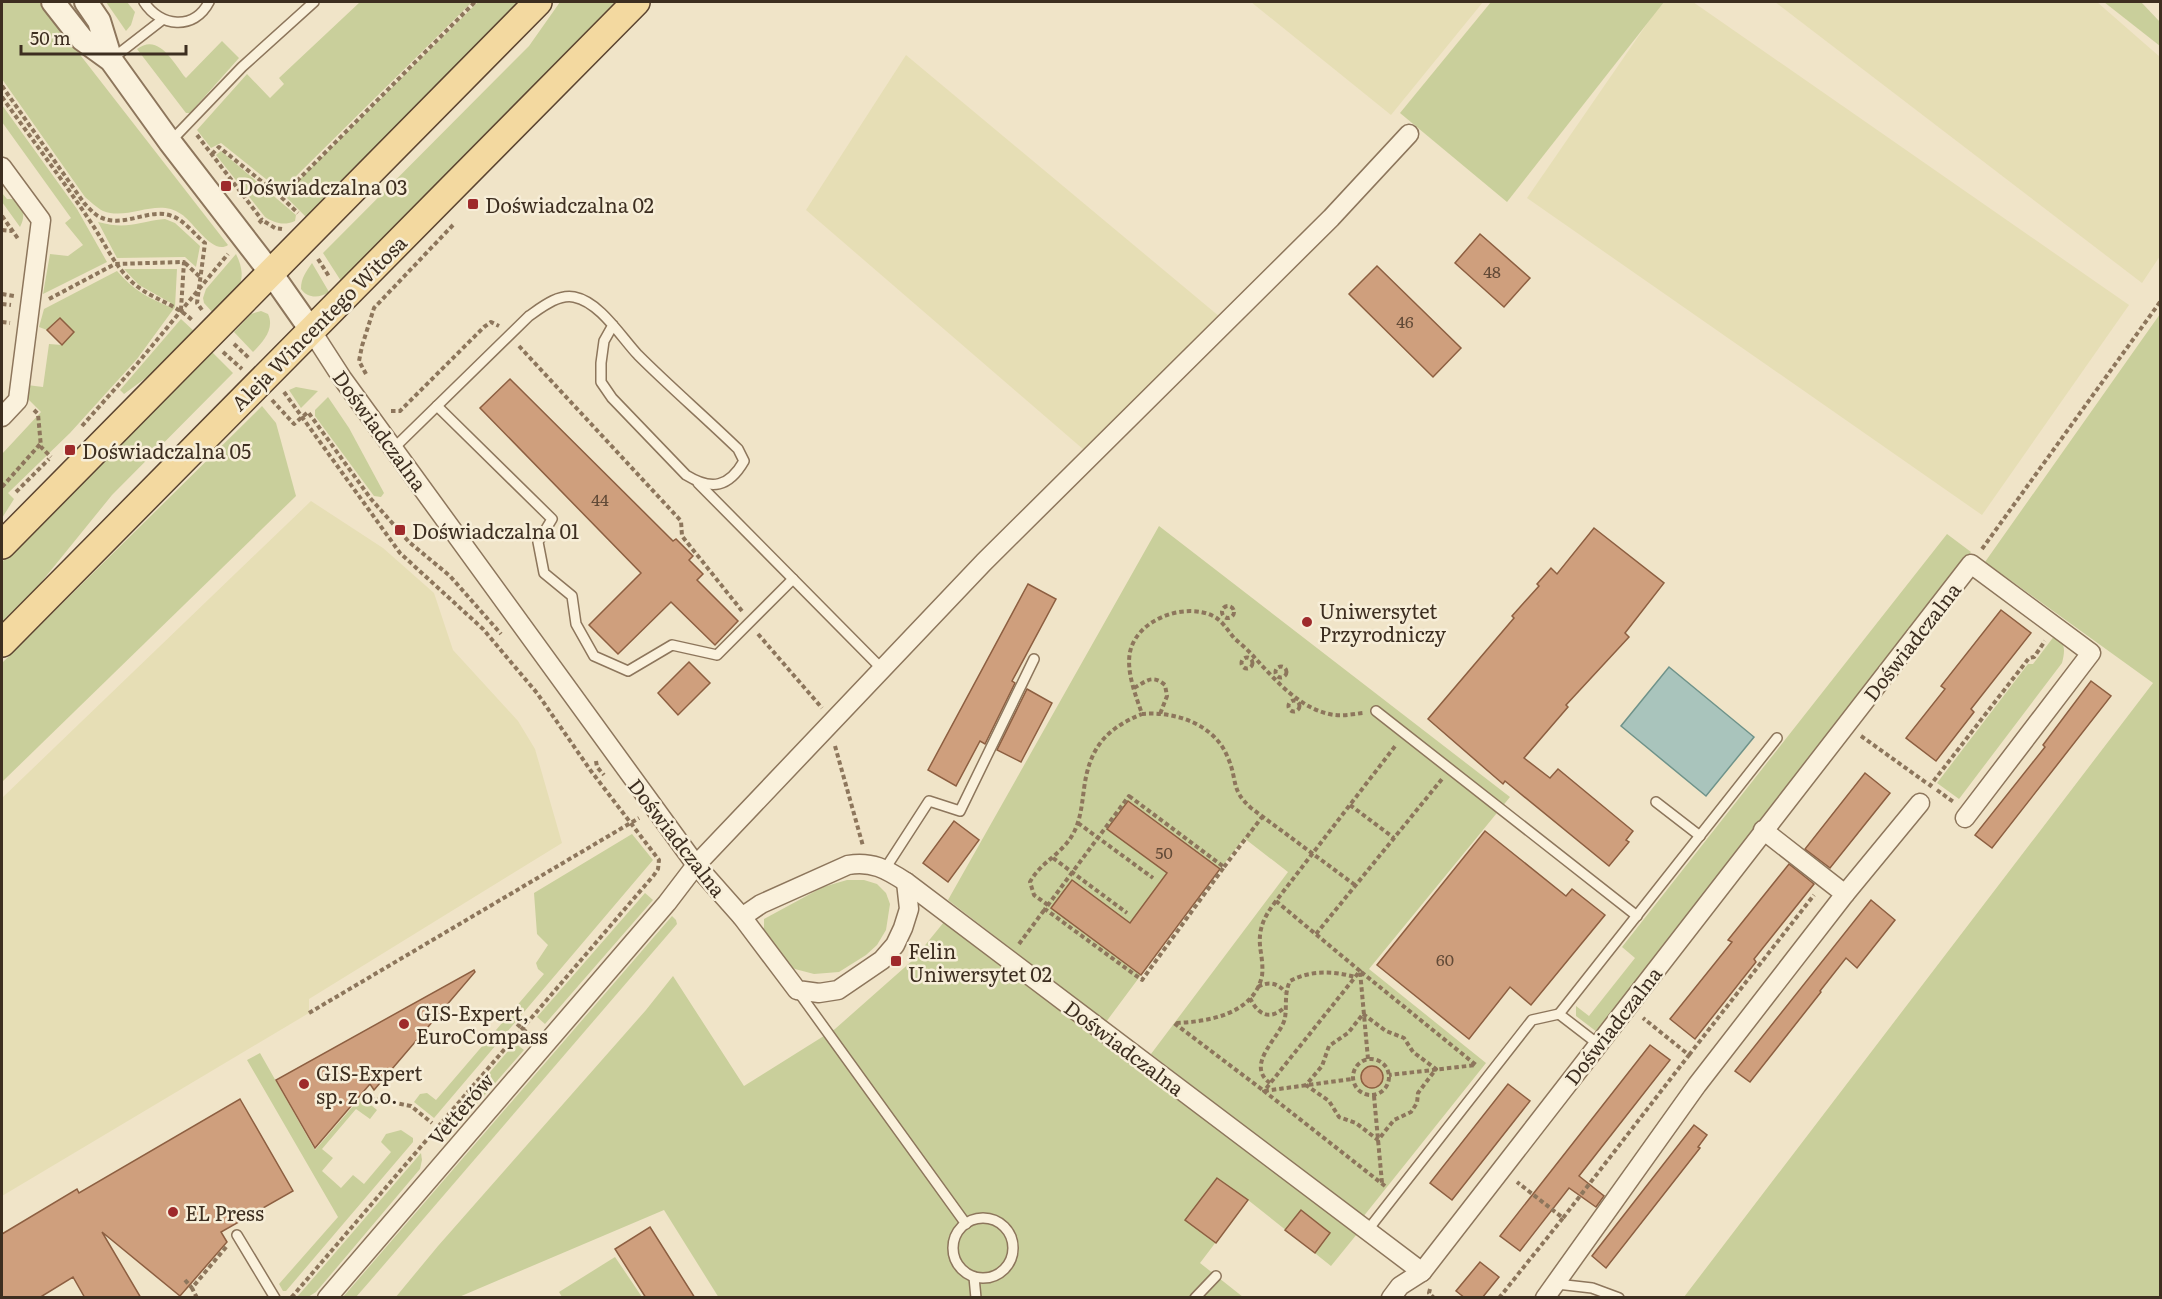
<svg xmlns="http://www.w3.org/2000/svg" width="2162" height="1299" font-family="Literata,serif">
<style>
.farmland{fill:#e6deb5}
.green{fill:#c9cf9b}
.water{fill:#a9c4bc;stroke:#6f938a;stroke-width:1.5}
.building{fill:#cf9f7d;stroke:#8d5f41;stroke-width:1.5}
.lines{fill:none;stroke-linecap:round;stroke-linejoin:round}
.service-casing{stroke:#8d765c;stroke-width:12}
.minor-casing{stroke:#8d765c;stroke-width:21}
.tertiary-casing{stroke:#8d765c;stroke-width:26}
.primary-casing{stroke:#5b4430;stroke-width:30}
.path{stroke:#8d765c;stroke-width:4;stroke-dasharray:4.5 3;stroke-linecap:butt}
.service{stroke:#faf1dc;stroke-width:9}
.minor{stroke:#faf1dc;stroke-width:18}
.tertiary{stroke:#faf1dc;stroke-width:22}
.primary{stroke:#f3d9a0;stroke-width:27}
.poi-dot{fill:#9e2a2b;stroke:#f7eed8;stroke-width:2}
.labels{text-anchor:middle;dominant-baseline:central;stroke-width:5;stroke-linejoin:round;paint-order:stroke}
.number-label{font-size:16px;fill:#624a37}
.poi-label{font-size:20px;fill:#3d2e20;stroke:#f7eed8;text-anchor:start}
.street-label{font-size:20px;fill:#3d2e20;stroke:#f7eed8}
</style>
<rect width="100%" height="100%" fill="#f0e4c8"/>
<g class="farmland">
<polygon points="1251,2 1483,2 1391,115"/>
<polygon points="1662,2 1693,2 2129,305 1982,515 1527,198"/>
<polygon points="1775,2 2097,2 2160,57 2160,256 2142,283"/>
<polygon points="906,55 1226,322 1091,456 806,210"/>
<polygon points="311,501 383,548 434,593 453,650 518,721 535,749 562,843 309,999 309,1013 2,1196 2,798"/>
</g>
<g class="green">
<path d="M 2,2 L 39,2 L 228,245 C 213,256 193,221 181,214 C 157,197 129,221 103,211 C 97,208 90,201 85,197 L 2,79 Z"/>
<polygon points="106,2 127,2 135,12 131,25 126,31"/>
<polygon points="360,2 472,2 281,191 221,143 211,148 197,130 247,74 270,98 284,84 279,78"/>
<polygon points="478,2 524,2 426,101 306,217 284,195"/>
<polygon points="560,2 618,2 341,281 323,253 529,46"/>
<polygon points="1491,2 1664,2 1507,202 1400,113"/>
<polygon points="2104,2 2141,2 2160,22 2160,46"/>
<path d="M 222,41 L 239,58 L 190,113 L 186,113 L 137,49 C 159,32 174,64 186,78 Z"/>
<polygon points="2,105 77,209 107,262 43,294 50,254 68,256 83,245 65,223 71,218 2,122"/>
<path d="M 221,151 L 296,215 L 295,221 C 283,226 275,223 265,217 L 216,155 Z"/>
<path d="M 2,193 L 7,199 L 17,199 C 23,209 26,216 20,227 L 2,202 Z"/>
<path d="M 165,219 L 175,223 L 200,246 L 196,267 L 185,257 L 117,258 L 98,222 C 128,230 136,222 165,219 Z"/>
<path d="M 236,254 C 251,285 234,292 214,314 L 204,303 L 203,298 L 206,289 Z"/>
<path d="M 312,263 L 329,292 C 320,298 308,299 301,289 C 301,278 306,272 312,263 Z"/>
<path d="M 124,269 L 177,269 L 175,307 L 137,359 L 70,433 L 8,493 L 14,499 L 2,518 L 2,454 L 41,412 L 25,396 L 27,385 L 43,387 L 49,344 L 62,345 L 74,332 L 60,318 L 47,330 L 39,327 L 44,309 L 117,271 C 132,289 148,298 170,307 L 171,303 L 139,285 Z"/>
<path d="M 261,311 L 268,314 C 275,329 263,342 253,352 L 234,332 L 251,314 Z"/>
<polygon points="2160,314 2160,1297 1684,1297 2153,683 1985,562"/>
<polygon points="181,319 196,333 162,366 124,394 120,390"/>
<polygon points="212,352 233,373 112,495 26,601 2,626 2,562"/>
<polygon points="296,387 318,391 301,408 289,390"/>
<polygon points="328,397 349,428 384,493 381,497 374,496 315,416 315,410"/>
<polygon points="262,406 276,423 296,496 2,782 2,663"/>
<polygon points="1159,526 1510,797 1369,969 1486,1063 1363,1217 1151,1054 1288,872 1244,838 1220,869 1128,801 1108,829 1167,873 1130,924 1072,881 1051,908 1141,975 1106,1022 948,900"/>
<polygon points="1947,534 1971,552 1597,1032 1576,1016 1576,1006 1589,1016 1635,958 1622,947"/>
<path d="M 2055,635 C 2066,643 2065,651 2062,663 L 1959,799 L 1937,783 L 2028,664 L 2033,664 Z"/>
<polygon points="632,834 653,860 434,1118 414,1102 420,1094 427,1093 436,1100 544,974 538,969 536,963 548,945 537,934 534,893"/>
<polygon points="847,880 864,880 877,884 886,893 890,904 886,930 877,945 866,955 839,972 814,974 795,969 788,965 764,929 764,919 823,887"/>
<polygon points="645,893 653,900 545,1024 537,1017"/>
<polygon points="672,916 676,920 677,924 370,1281 356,1297 343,1297"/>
<polygon points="944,922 1357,1234 1331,1266 1248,1200 1200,1263 1243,1297 719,1298 664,1210 459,1297 395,1298 438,1246 646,1010 673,976 744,1086 835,1029 913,960"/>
<polygon points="515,1043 524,1050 462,1121 453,1127 442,1128"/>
<polygon points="260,1053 315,1150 361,1097 377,1110 370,1119 356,1109 322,1149 333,1158 322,1171 341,1188 353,1175 364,1184 391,1152 381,1142 386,1134 401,1130 413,1138 413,1142 286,1291 283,1291 279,1284 338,1217 247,1060"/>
<polygon points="421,1153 422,1160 420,1169 316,1292 308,1297 297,1297"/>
<polygon points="615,1257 642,1297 562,1297 559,1292"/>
</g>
<polygon class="water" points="1669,667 1754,737 1706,796 1621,726"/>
<g class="building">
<polygon points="1480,234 1530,278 1504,307 1455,263"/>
<polygon points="1377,266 1461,348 1433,377 1349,294"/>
<polygon points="60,318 74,332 62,345 47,330"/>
<polygon points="510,379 673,541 676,539 693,556 689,560 703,574 697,580 738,621 715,645 671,602 618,654 589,625 641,573 480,408"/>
<polygon points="1594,528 1664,583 1625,633 1629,637 1566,705 1568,707 1524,758 1550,778 1558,769 1633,831 1626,840 1629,842 1609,866 1505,781 1503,784 1428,719 1514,618 1512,616 1539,586 1537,584 1551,568 1557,574"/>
<polygon points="1028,584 1056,599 1012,681 1015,683 985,744 980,741 956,786 928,770"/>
<polygon points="2001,610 2031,633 1971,709 1974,712 1936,761 1906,738 1945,689 1941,686"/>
<polygon points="689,662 710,683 678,715 658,693"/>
<polygon points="2091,681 2111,696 1992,848 1975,835 2045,747 2043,745"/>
<polygon points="1027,689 1052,703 1021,762 997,750"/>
<polygon points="1865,773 1890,793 1830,868 1805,849"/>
<polygon points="1128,801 1220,869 1141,975 1051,908 1072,880 1130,923 1167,873 1107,829"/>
<polygon points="954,821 979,840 948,882 923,863"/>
<polygon points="1485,831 1566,896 1572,889 1605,915 1531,1005 1510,987 1469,1039 1377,965"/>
<polygon points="1789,864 1814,884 1754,959 1756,962 1695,1039 1670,1019 1732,942 1728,940"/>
<polygon points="1871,900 1895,920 1857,968 1846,958 1820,991 1821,992 1750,1082 1735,1071"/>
<polygon points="474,970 475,972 374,1090 370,1084 315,1148 276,1080"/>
<polygon points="1650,1045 1670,1060 1579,1176 1604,1196 1596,1207 1569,1188 1520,1251 1500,1236"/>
<circle cx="1372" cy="1077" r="11"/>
<polygon points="1508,1084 1530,1101 1452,1200 1430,1183"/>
<polygon points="240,1099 293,1191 221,1232 227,1242 180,1296 102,1232 141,1298 85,1298 73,1277 39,1298 2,1298 2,1234 77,1189 79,1193"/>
<polygon points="1694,1125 1707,1135 1698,1147 1700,1148 1606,1268 1592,1256"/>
<polygon points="1217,1178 1248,1200 1216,1243 1185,1220"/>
<polygon points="1301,1210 1330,1233 1315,1253 1285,1230"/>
<polygon points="650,1227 695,1298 646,1298 615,1249"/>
<polygon points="1480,1262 1499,1277 1482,1298 1465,1298 1456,1291"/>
</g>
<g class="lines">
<g class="service-casing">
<g id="service">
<path d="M 144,2 C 160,27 194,31 209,2"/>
<polyline points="113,58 162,20"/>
<polyline points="170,142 242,67 314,2"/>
<polyline points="437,406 552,519 538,542 544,573 572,596 576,624 594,656 628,671 672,645 717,655 793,579"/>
<path d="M 394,448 L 529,316 C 542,307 558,294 574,297 C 600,302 621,337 638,355 C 670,387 705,417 738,449 L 744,461 C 729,487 712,491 686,475 L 612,398 L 601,382 L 601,363 L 604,341 L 613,325"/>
<polyline points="698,483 882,669"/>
<polyline points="1376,711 1637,916"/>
<polyline points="1656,802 1700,836"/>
<polyline points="885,869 929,801 960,811 1034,659"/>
<polyline points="797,990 966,1224"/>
<polyline points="1598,1044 1559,1014 1777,738"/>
<circle cx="983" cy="1248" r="30"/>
<polyline points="1367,1231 1532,1020 1559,1014"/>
<polyline points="237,1235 275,1298"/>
<polyline points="974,1277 976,1298"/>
<polyline points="1557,1284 1592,1288 1619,1298"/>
<polyline points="1195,1298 1216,1276"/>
</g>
</g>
<g class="minor-casing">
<g id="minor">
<polyline points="2,167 41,220 18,400 2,417"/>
<polyline points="311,330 342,378 696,865 742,917 797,990 819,993 838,990 882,960 895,945 903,928 909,909 906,882"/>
<polyline points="1845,894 1920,803"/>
<path d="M 742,917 L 761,904 L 848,865 C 872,861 886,869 906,882 L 1422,1272 L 1971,564 L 2091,653 L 1965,818"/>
<polyline points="327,1298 667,903 696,865 984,562 1331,218 1409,134"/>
<polyline points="1391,1298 1400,1286 1422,1272"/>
<polyline points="1545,1298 1697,1085 1845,894 1763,830"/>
</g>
</g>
<g class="tertiary-casing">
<g id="tertiary">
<polyline points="53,2 82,39 111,60 170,142 271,273 311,330"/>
<polyline points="86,2 99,21 111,60"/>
</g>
</g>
<g class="primary-casing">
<g id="primary">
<polyline points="2,545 538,2"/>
<polyline points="2,643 636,2"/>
</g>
</g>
<g class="path">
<path d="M 2,86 L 84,203 C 88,207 93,213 98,216 C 123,230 148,207 172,216 C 184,220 195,235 205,243 L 197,303 L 202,310"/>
<path d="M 2,97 C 31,138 62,179 90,221 C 103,240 112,261 128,278 C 146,298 174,302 193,321"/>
<polyline points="197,135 262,220"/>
<polyline points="212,154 219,147 281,197 298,213"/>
<polyline points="281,197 475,2"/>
<polyline points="2,216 19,240"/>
<polyline points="259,223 262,220 275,228 282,229"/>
<polyline points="2,230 12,231"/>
<polyline points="318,259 330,278"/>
<polyline points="185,263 201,278"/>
<polyline points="2,294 14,296"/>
<polyline points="49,299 115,264 184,262 181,309"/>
<polyline points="2,304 11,305"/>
<polyline points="2,322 10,323"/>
<polyline points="234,344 250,359"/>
<polyline points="519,346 681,521 682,536 742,611"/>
<polyline points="223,352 242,369"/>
<polyline points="366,374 359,361 362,346 374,308 453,225"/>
<polyline points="284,392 400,553 483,629 537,693 591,771 659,860 658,869 654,875 291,1298"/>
<polyline points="272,400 294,424 308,412 371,499 409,542 450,576 501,634"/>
<polyline points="34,410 38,414 41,447 51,457"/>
<polyline points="391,411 400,411 484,327 491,322 499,326"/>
<polyline points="82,426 137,364 228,254"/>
<polyline points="2,487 41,443"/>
<polyline points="16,492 49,459"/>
<polyline points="1982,549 2160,302"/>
<circle cx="1228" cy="612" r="6"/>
<polyline points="758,634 822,708"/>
<circle cx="1247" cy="663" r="5.5"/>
<circle cx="1281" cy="672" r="5.5"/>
<path d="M 1134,688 C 1147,681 1152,674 1165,685 L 1167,696 L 1160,714"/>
<circle cx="1294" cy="706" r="5.5"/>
<polyline points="1861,736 1928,784"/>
<polyline points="835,746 863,846"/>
<polyline points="596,761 597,767 604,775"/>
<polyline points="1929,787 2029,658 2034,657 2045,641"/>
<polyline points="1937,790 1955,803"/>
<polygon points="1129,796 1224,867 1142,980 1045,909"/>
<polyline points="1350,805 1394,838"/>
<polyline points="1078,823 1153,878"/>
<polyline points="1053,858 1127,913"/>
<polyline points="1224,867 1262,817"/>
<path d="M 1355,885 L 1251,808 C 1230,789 1238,781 1228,758 C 1215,724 1175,711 1142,714 C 1136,696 1126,672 1130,652 C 1137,619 1185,602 1213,616 C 1223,621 1228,631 1235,639 C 1242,645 1249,651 1255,658 C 1276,681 1302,711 1335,715 C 1344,716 1354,714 1363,713"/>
<path d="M 1276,901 C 1263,918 1257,931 1261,953 C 1262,960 1263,968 1262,976 C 1253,1015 1207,1022 1174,1023 L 1264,1091 L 1352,1079"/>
<path d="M 1048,905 L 1034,895 L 1030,882 C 1041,861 1064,854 1075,830 C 1081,817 1082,803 1084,789 C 1089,749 1105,729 1142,714"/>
<polyline points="1316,934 1442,779"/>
<polyline points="1019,944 1045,909"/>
<path d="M 1258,987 C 1268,981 1278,983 1285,992"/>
<path d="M 1250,998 C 1258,1015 1270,1021 1285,1007"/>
<polyline points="309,1013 639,818"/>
<polygon points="1363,1014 1386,1031 1404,1038 1413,1052 1436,1069 1418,1093 1417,1103 1411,1112 1394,1120 1378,1140 1356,1123 1339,1117 1329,1101 1306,1085 1322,1066 1329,1046 1348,1033"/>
<polyline points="517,1024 530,1035"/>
<polyline points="1689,1055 1814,895"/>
<circle cx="1371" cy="1077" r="18"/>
<polyline points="1368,1059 1360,971 1476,1065 1389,1075"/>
<path d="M 1270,1083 C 1244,1064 1281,1037 1285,1018 C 1287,1004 1284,994 1290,981 C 1310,970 1334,971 1355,977"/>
<polyline points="1374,1096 1382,1183"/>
<polyline points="370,1098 411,1106 432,1123"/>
<polyline points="1385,1186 1264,1091 1360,971 1276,901 1396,745"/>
<polyline points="1563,1218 1689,1055 1643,1018"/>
<polyline points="185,1280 192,1288"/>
<polyline points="1430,1289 1429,1293 1434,1298"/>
<polyline points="197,1298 192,1288 227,1246"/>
<polyline points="1499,1298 1563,1218 1517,1182"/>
</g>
<use href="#service" class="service"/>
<use href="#minor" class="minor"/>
<use href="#tertiary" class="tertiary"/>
<use href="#primary" class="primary"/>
</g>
<g class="poi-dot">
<rect x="220" y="180" width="12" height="12" rx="3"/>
<rect x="467" y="198" width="12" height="12" rx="3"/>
<rect x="64" y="444" width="12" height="12" rx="3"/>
<rect x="394" y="524" width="12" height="12" rx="3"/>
<circle cx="1307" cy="622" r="6"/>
<rect x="890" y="955" width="12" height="12" rx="3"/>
<circle cx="404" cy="1024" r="6"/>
<circle cx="304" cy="1084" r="6"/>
<circle cx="173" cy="1212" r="6"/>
</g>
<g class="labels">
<g class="number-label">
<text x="1492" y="271">48</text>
<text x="1405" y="321">46</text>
<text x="600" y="499">44</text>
<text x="1164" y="852">50</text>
<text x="1445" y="959">60</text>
</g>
<g class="poi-label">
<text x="238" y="186">Doświadczalna 03</text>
<text x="485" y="204">Doświadczalna 02</text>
<text x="82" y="450">Doświadczalna 05</text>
<text x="412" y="530">Doświadczalna 01</text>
<text x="1319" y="610">Uniwersytet<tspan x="1319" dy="23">Przyrodniczy</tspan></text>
<text x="908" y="950">Felin<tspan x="908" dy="23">Uniwersytet 02</tspan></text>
<text x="416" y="1012">GIS-Expert,<tspan x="416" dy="23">EuroCompass</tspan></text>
<text x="316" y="1072">GIS-Expert<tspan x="316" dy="23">sp. z o.o.</tspan></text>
<text x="185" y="1212">EL Press</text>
</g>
<g class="street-label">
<text transform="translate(318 322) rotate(-45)">Aleja Wincentego Witosa</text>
<text transform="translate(381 430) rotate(54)">Doświadczalna</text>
<text transform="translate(1911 641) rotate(-52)">Doświadczalna</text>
<text transform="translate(678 837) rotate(52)">Doświadczalna</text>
<text transform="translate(1612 1025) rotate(-52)">Doświadczalna</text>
<text transform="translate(1125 1047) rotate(37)">Doświadczalna</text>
<text transform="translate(460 1108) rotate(-49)">Vetterów</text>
</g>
</g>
<rect width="2162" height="1299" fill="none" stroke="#3d2e20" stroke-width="6"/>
<path d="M21 45v9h165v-9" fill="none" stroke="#3d2e20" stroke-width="3"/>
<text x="30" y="45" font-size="18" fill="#3d2e20" stroke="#f7eed8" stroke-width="4.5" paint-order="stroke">50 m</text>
</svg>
